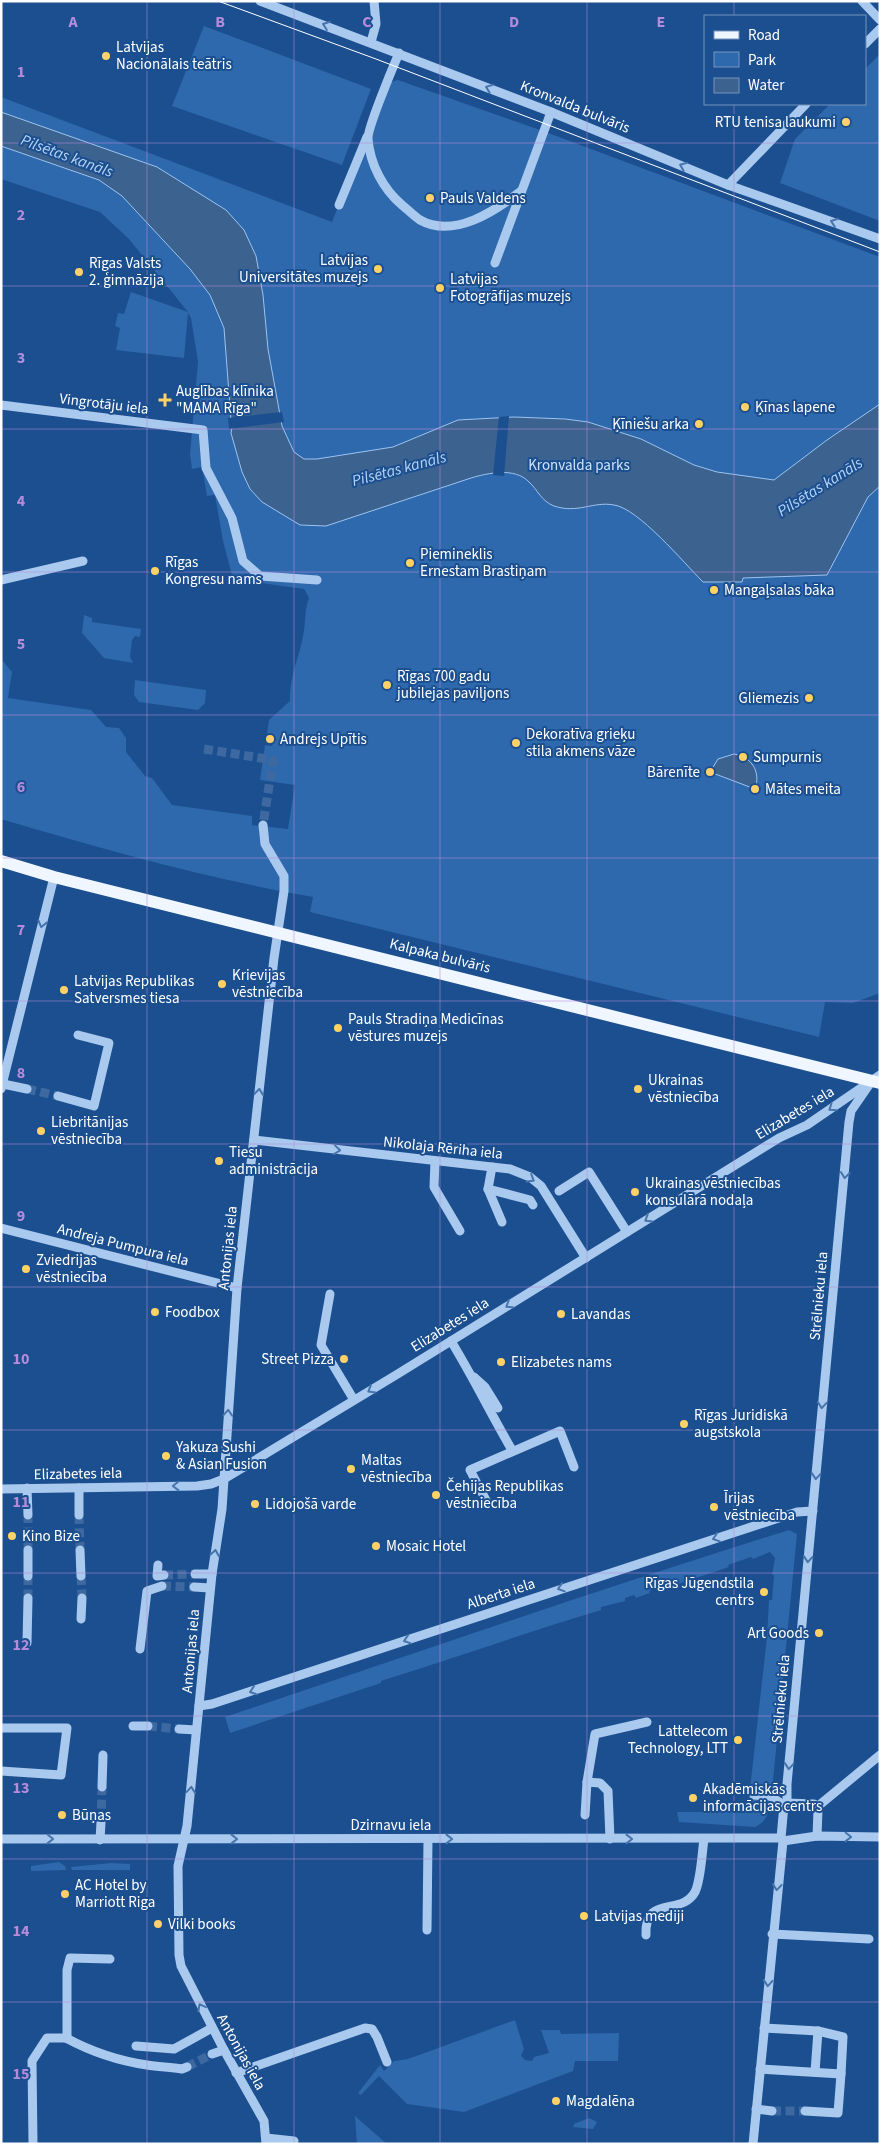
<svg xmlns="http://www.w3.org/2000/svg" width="881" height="2145" font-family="'Source Sans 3',sans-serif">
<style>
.green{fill:#2e69ad}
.water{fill:#3c6290;stroke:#9cc4f0}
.pier{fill:#1b4f8f}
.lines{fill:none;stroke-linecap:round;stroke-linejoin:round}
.minor-tunnel{stroke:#3d69a0;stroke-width:9;stroke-dasharray:9 4.5;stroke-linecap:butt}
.minor{stroke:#a9c9ee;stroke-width:9}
.major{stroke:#f0f6ff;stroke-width:12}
.tram{stroke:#fff;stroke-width:1}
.oneway{stroke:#4674ac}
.grid{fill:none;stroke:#b68bdc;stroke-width:1;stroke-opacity:0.55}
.poi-dot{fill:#ffd166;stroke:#1b4f8f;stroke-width:2}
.labels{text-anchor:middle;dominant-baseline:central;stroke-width:4;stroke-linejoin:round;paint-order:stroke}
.poi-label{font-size:15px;fill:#fff;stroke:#1b4f8f;text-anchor:start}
.street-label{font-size:15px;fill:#fff;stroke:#1b4f8f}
.park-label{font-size:15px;fill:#cfe3fa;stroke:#1b4f8f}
.water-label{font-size:16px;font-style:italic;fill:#b5d3f5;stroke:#1b4f8f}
.grid-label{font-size:16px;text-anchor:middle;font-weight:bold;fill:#b68bdc;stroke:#1b4f8f;stroke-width:4;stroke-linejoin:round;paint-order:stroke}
</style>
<rect width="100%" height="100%" fill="#1b4f8f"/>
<g class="green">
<polygon points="204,26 371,89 342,165 172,106"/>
<polygon points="880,54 880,221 780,183 795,139 830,104 865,104 865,69"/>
<path d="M 398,80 L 543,131 L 880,257 L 880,993 L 853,1003 L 825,1002 L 819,1037 L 310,912 L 313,897 C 209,879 102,849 1,819 L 1,659 L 12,672 L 8,698 L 91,710 L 106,727 L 119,728 L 126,738 L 126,752 L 145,776 L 152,778 L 172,805 L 252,816 L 252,825 L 288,829 L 295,785 L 260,780 L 265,745 L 272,746 L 274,736 L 267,734 L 269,720 L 290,701 C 289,678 299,658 303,636 C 306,623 304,611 309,598 L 304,589 L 233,579 L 223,541 L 215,495 L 207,496 L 202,467 L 192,469 L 190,454 L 198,362 L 191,318 L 188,313 L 184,358 L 116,350 L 120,328 L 115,326 L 118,313 L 124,314 L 131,292 L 188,312 L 129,239 L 100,212 L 1,179 L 1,97 L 332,222 L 387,83 Z"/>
<polygon points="84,615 92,618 92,622 141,629 140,637 135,636 132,640 130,657 133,663 104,658 82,633"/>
<polygon points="135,680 206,690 205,703 198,710 139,702 134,695"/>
<path d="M 789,1530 L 797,1534 L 772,1791 C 768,1806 772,1819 755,1827 L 679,1822 L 677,1812 L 728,1812 L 729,1809 L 748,1807 L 767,1637 L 769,1600 L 772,1600 L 774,1575 L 772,1575 L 775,1558 L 770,1552 L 753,1559 L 751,1557 L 728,1565 L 729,1567 L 660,1590 L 658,1588 L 649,1591 L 650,1593 L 636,1598 L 634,1595 L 625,1598 L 625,1601 L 601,1607 L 601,1610 C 525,1633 454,1658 381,1681 L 381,1683 L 230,1733 L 225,1717 C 413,1654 600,1589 789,1530 Z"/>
<polygon points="59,1862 65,1866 66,1870 31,1871 31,1866"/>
<polygon points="111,1863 130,1864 130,1870 72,1870 71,1867"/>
<polygon points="515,2020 524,2049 521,2056 525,2060 532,2061 534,2057 549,2053 541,2030 560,2030 561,2034 619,2033 618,2061 575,2061 573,2071 464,2112 407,2104 379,2076 361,2095 358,2093 380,2065 384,2071 394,2061 408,2059"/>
<polygon points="355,2116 387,2144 357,2144"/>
<polygon points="589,2118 597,2122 593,2129 573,2127 574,2124"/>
</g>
<g class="water">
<path d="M 1,112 L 157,167 L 226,210 L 244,230 L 256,256 L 263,295 L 268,349 L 282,426 L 294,452 L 304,459 L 317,459 L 393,447 L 458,420 L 514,417 L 565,419 L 588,422 L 641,439 L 694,465 L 717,472 L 774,480 L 827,440 L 880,404 L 880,486 L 868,497 L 827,575 L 743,578 L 742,582 L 703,582 C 684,563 638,508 614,505 C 593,501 578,514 554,506 C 541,501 538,490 529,482 C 515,467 488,473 471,478 L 326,526 L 300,525 L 262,502 L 250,489 L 242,472 L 231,433 L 233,422 L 231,420 L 224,328 L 210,295 L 190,269 L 122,196 L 99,180 L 1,146 Z"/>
<path d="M 734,754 C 752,757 761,772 755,789 L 710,772 L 718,759 Z"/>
</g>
<g class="pier">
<polygon points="282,412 284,422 229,429 228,418"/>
<polygon points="509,416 504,476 493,475 499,417"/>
</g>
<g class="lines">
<g class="minor-tunnel">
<polyline points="204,749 273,760 263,825"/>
<polyline points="27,1089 58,1096"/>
<polyline points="79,1515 80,1550"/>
<polyline points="28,1550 28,1515"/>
<polyline points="164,1575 195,1574"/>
<polyline points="28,1576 28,1598"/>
<polyline points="81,1576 82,1598"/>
<polyline points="162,1586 194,1587"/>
<polyline points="148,1726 179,1729"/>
<polyline points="101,1822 102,1787"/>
<polyline points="187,2067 212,2054"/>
<polyline points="772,2111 805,2111"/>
</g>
<g class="minor">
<polyline points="260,1 551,112 728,185 880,239"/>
<polyline points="862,1 880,20"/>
<polyline points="371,42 376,24 374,1"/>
<polyline points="865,44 880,29"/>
<path d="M 399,53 C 393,67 367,129 368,139 C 370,164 383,189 402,205 C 408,210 414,216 420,220 C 454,239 495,211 521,191"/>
<polyline points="728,185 806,104"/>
<polyline points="339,205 367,137"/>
<polyline points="495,263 551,112"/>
<polyline points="1,405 203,430 206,468 232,518 243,561 260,576 317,580"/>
<polyline points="1,580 83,561"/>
<polyline points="263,825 265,844 284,876 284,891 274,958 237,1288 222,1509 212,1574 187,1826 178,1866 179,1955 181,1966 224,2050 264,2121 266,2144"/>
<polyline points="3,1084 27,1089"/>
<polyline points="1,1089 54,877"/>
<polyline points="58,1096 94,1106 109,1043 78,1035"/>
<polyline points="254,1140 510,1169 530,1177 541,1186 586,1258"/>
<polyline points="435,1161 434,1187 460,1231"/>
<polyline points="492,1167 488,1189 530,1200 533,1205"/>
<polyline points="488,1189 502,1222"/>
<polyline points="559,1191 589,1172 627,1232"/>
<polyline points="1,1228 237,1288"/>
<polyline points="330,1294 321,1345 354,1400"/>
<path d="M 451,1341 C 473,1377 491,1414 512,1450"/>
<polyline points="474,1377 485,1387 498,1408"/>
<polyline points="27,1488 28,1515"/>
<polyline points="79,1488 79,1515"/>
<polyline points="1,1489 197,1486 211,1484 224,1479 396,1375 779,1138 807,1125 880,1075"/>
<polyline points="487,1502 470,1470 560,1431 574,1467"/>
<polyline points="80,1550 81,1576"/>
<polyline points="158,1565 157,1576 164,1575"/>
<polyline points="195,1574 212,1574"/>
<polyline points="28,1576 28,1550"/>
<polyline points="194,1587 210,1588"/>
<polyline points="81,1619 82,1598"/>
<polyline points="27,1643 28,1598"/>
<polyline points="140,1649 147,1591 162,1586"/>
<polyline points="199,1706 212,1704 797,1512 813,1511"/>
<polyline points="133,1726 148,1726"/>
<polyline points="1,1728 67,1728 61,1775 1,1771"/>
<polyline points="179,1729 196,1730"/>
<polyline points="587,1782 600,1783 608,1791 610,1839"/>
<polyline points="102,1787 103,1755"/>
<polyline points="754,1795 770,1796 784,1805"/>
<polyline points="787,1803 814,1804 818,1810 817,1836"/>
<polyline points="817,1807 880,1755"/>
<polyline points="585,1815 587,1782 595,1734 647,1722"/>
<polyline points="781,1838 784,1805 787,1803 787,1784 849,1122 851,1111 869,1085"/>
<polyline points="1,1839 781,1838"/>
<polyline points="100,1840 101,1822"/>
<polyline points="783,1841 817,1836 880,1837"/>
<polyline points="427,1930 428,1839"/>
<polyline points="772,1934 869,1939"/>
<path d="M 646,1935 C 644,1894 681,1917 695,1892 C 701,1880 702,1852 704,1839"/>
<polyline points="764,2028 818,2031 843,2037 841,2074"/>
<path d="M 66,2038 C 90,2051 120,2061 147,2065 C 159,2067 171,2067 182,2069 L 187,2067"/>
<polyline points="136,2046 174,2049 212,2028"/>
<polyline points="212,2054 224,2050"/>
<polyline points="760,2069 841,2074 838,2113 805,2111"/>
<polyline points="815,2072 818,2031"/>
<polyline points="236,2073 365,2028 372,2029 377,2037 387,2062"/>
<polyline points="756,2109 772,2111"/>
<polyline points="266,2138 294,2141"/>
<polyline points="33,2144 32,2061 47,2038 67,2038 67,1970 70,1958 110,1959"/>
<polyline points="753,2144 783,1841"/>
</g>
<polyline class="major" points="1,861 54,877 880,1083"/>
<polyline class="tram" points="218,1 376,59 880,252"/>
</g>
<defs><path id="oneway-chevron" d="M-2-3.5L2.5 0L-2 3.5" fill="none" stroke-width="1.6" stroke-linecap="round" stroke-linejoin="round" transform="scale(1.25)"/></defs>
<g class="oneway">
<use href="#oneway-chevron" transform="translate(326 25) rotate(-160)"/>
<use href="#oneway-chevron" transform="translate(489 88) rotate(-159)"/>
<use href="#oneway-chevron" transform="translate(683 166) rotate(-158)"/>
<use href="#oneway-chevron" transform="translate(834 222) rotate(-160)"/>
<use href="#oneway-chevron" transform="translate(42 924) rotate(104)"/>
<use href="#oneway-chevron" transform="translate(259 1092) rotate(-84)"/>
<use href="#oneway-chevron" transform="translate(832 1108) rotate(145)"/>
<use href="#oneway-chevron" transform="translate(337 1150) rotate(6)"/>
<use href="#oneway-chevron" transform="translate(845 1175) rotate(96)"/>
<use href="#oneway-chevron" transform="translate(531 1179) rotate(32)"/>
<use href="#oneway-chevron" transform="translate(648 1219) rotate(148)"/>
<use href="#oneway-chevron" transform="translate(509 1305) rotate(148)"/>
<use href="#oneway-chevron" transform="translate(371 1390) rotate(149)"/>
<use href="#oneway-chevron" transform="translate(822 1405) rotate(95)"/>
<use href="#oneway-chevron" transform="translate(228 1413) rotate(-86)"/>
<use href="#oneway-chevron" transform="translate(816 1476) rotate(95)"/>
<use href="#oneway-chevron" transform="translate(176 1486) rotate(179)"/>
<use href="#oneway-chevron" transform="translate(716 1538) rotate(162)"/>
<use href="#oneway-chevron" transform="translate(215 1553) rotate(-81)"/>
<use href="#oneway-chevron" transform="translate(808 1559) rotate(95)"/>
<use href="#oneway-chevron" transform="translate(561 1588) rotate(162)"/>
<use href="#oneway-chevron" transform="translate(407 1640) rotate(162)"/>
<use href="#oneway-chevron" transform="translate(253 1691) rotate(162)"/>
<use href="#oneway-chevron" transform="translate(789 1766) rotate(95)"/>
<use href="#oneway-chevron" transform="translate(191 1790) rotate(-85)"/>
<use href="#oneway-chevron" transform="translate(848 1837) rotate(1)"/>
<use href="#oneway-chevron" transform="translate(50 1839) rotate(1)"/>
<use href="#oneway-chevron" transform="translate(234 1839)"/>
<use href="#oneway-chevron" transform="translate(449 1839)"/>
<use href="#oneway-chevron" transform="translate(629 1839)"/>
<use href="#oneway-chevron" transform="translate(777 1887) rotate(96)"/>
<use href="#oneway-chevron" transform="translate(768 1983) rotate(95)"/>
<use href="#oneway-chevron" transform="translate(201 2007) rotate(-118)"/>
</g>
<path class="grid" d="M 147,1 L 147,2144M 294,1 L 294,2144M 440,1 L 440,2144M 587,1 L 587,2144M 734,1 L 734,16M 734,104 L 734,2144M 1,143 L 880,143M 1,286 L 880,286M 1,429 L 880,429M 1,572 L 880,572M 1,715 L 880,715M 1,858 L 880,858M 1,1001 L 880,1001M 1,1144 L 880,1144M 1,1287 L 880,1287M 1,1430 L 880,1430M 1,1573 L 880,1573M 1,1716 L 880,1716M 1,1859 L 880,1859M 1,2002 L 880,2002"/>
<g class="poi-dot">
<circle cx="106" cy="56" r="5"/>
<circle cx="846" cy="122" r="5"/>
<circle cx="430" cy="198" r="5"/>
<circle cx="378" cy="269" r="5"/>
<circle cx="79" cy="272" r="5"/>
<circle cx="440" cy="288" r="5"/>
<path d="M162.5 392.5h5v5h5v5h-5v5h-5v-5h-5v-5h5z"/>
<circle cx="745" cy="407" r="5"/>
<circle cx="699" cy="424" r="5"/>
<circle cx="410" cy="563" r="5"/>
<circle cx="155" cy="571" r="5"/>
<circle cx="714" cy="590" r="5"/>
<circle cx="387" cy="685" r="5"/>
<circle cx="809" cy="698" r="5"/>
<circle cx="270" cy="739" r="5"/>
<circle cx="516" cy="743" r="5"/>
<circle cx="743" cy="757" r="5"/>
<circle cx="710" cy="772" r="5"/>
<circle cx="755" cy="789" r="5"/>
<circle cx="222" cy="984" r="5"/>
<circle cx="64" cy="990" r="5"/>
<circle cx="338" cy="1028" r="5"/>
<circle cx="638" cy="1089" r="5"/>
<circle cx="41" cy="1131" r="5"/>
<circle cx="219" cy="1161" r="5"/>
<circle cx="635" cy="1192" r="5"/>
<circle cx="26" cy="1269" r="5"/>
<circle cx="155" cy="1312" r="5"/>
<circle cx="561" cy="1314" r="5"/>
<circle cx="344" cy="1359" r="5"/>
<circle cx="501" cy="1362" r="5"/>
<circle cx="684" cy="1424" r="5"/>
<circle cx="166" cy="1456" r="5"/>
<circle cx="351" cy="1469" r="5"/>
<circle cx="436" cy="1495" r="5"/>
<circle cx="255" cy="1504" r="5"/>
<circle cx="714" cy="1507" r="5"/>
<circle cx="12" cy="1536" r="5"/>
<circle cx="376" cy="1546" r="5"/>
<circle cx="764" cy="1592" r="5"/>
<circle cx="819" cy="1633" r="5"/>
<circle cx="738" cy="1740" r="5"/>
<circle cx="693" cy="1798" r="5"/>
<circle cx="62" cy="1815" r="5"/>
<circle cx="65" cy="1894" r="5"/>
<circle cx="584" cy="1916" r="5"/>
<circle cx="158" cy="1924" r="5"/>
<circle cx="556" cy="2101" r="5"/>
</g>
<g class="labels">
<g class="poi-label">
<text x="116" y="47">Latvijas<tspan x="116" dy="17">Nacionālais teātris</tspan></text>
<text x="836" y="122" text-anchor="end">RTU tenisa laukumi</text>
<text x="440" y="198">Pauls Valdens</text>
<text x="368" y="260" text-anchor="end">Latvijas<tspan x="368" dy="17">Universitātes muzejs</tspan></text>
<text x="89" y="263">Rīgas Valsts<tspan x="89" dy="17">2. ģimnāzija</tspan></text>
<text x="450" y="279">Latvijas<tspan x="450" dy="17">Fotogrāfijas muzejs</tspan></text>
<text x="176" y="391">Auglības klīnika<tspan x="176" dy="17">"MAMA Rīga"</tspan></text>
<text x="755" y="407">Ķīnas lapene</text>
<text x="689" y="424" text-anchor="end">Ķīniešu arka</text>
<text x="420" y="554">Piemineklis<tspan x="420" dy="17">Ernestam Brastiņam</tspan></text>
<text x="165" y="562">Rīgas<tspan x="165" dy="17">Kongresu nams</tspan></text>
<text x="724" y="590">Mangaļsalas bāka</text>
<text x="397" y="676">Rīgas 700 gadu<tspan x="397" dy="17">jubilejas paviljons</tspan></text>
<text x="799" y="698" text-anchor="end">Gliemezis</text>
<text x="526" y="734">Dekoratīva grieķu<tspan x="526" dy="17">stila akmens vāze</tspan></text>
<text x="280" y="739">Andrejs Upītis</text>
<text x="753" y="757">Sumpurnis</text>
<text x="700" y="772" text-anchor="end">Bārenīte</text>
<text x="765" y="789">Mātes meita</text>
<text x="232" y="975">Krievijas<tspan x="232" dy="17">vēstniecība</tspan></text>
<text x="74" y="981">Latvijas Republikas<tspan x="74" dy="17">Satversmes tiesa</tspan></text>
<text x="348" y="1019">Pauls Stradiņa Medicīnas<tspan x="348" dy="17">vēstures muzejs</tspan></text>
<text x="648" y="1080">Ukrainas<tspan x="648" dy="17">vēstniecība</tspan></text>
<text x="51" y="1122">Liebritānijas<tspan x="51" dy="17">vēstniecība</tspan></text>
<text x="229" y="1152">Tiesu<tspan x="229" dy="17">administrācija</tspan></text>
<text x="645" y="1183">Ukrainas vēstniecības<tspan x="645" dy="17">konsulārā nodaļa</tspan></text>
<text x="36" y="1260">Zviedrijas<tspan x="36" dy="17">vēstniecība</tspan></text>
<text x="165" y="1312">Foodbox</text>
<text x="571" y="1314">Lavandas</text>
<text x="334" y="1359" text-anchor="end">Street Pizza</text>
<text x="511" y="1362">Elizabetes nams</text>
<text x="694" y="1415">Rīgas Juridiskā<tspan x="694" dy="17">augstskola</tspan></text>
<text x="176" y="1447">Yakuza Sushi<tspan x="176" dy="17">&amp; Asian Fusion</tspan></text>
<text x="361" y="1460">Maltas<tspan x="361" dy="17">vēstniecība</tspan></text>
<text x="446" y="1486">Čehijas Republikas<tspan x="446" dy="17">vēstniecība</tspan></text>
<text x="724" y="1498">Īrijas<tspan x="724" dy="17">vēstniecība</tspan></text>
<text x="265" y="1504">Lidojošā varde</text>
<text x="22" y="1536">Kino Bize</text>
<text x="386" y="1546">Mosaic Hotel</text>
<text x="754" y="1583" text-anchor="end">Rīgas Jūgendstila<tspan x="754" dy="17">centrs</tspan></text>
<text x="809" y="1633" text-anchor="end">Art Goods</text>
<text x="728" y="1731" text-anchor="end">Lattelecom<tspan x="728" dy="17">Technology, LTT</tspan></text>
<text x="703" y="1789">Akadēmiskās<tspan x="703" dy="17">informācijas centrs</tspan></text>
<text x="72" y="1815">Būņas</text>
<text x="75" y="1885">AC Hotel by<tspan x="75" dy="17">Marriott Riga</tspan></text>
<text x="594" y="1916">Latvijas mediji</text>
<text x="168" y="1924">Vilki books</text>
<text x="566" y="2101">Magdalēna</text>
</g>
<g class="street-label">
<text transform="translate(575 107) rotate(22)">Kronvalda bulvāris</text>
<text transform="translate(104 404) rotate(7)">Vingrotāju iela</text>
<text transform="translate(440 956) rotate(14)">Kalpaka bulvāris</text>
<text transform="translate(795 1113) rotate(-31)">Elizabetes iela</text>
<text transform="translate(443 1148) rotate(6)">Nikolaja Rēriha iela</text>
<text transform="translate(123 1245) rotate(14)">Andreja Pumpura iela</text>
<text transform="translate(228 1248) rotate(-84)">Antonijas iela</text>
<text transform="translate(819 1296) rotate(-85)">Strēlnieku iela</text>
<text transform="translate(450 1325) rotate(-32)">Elizabetes iela</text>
<text transform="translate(78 1474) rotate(-1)">Elizabetes iela</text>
<text transform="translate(501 1594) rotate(-18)">Alberta iela</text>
<text transform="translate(191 1651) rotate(-85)">Antonijas iela</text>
<text transform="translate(781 1699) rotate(-85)">Strēlnieku iela</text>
<text x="391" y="1825">Dzirnavu iela</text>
<text transform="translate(241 2052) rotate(61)">Antonijas iela</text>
</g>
<g class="park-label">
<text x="579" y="465">Kronvalda parks</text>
</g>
<g class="water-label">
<text transform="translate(67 156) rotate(20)">Pilsētas kanāls</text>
<text transform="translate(399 469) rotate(-15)">Pilsētas kanāls</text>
<text transform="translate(820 487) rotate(-32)">Pilsētas kanāls</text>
</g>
</g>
<g class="grid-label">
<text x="73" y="27">A</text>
<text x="220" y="27">B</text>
<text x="367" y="27">C</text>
<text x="514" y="27">D</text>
<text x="661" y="27">E</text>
<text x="21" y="77">1</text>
<text x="21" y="220">2</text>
<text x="21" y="363">3</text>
<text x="21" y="506">4</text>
<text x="21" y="649">5</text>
<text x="21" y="792">6</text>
<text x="21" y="935">7</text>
<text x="21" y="1078">8</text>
<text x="21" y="1221">9</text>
<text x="21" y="1364">10</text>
<text x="21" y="1507">11</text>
<text x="21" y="1650">12</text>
<text x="21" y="1793">13</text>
<text x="21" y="1936">14</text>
<text x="21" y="2079">15</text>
</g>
<rect width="881" height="2145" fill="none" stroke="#ffffff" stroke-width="5"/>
<rect x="704" y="15" width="162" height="90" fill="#1b4f8f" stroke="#7695bc"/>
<rect x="714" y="31" width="25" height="8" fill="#f0f6ff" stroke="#7695bc"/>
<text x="748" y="40" font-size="15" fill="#ffffff">Road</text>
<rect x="714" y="52" width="25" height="15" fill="#2e69ad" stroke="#7695bc"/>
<text x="748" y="65" font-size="15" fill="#ffffff">Park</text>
<rect x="714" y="78" width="25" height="15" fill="#3c6290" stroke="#7695bc"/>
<text x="748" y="90" font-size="15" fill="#ffffff">Water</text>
</svg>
